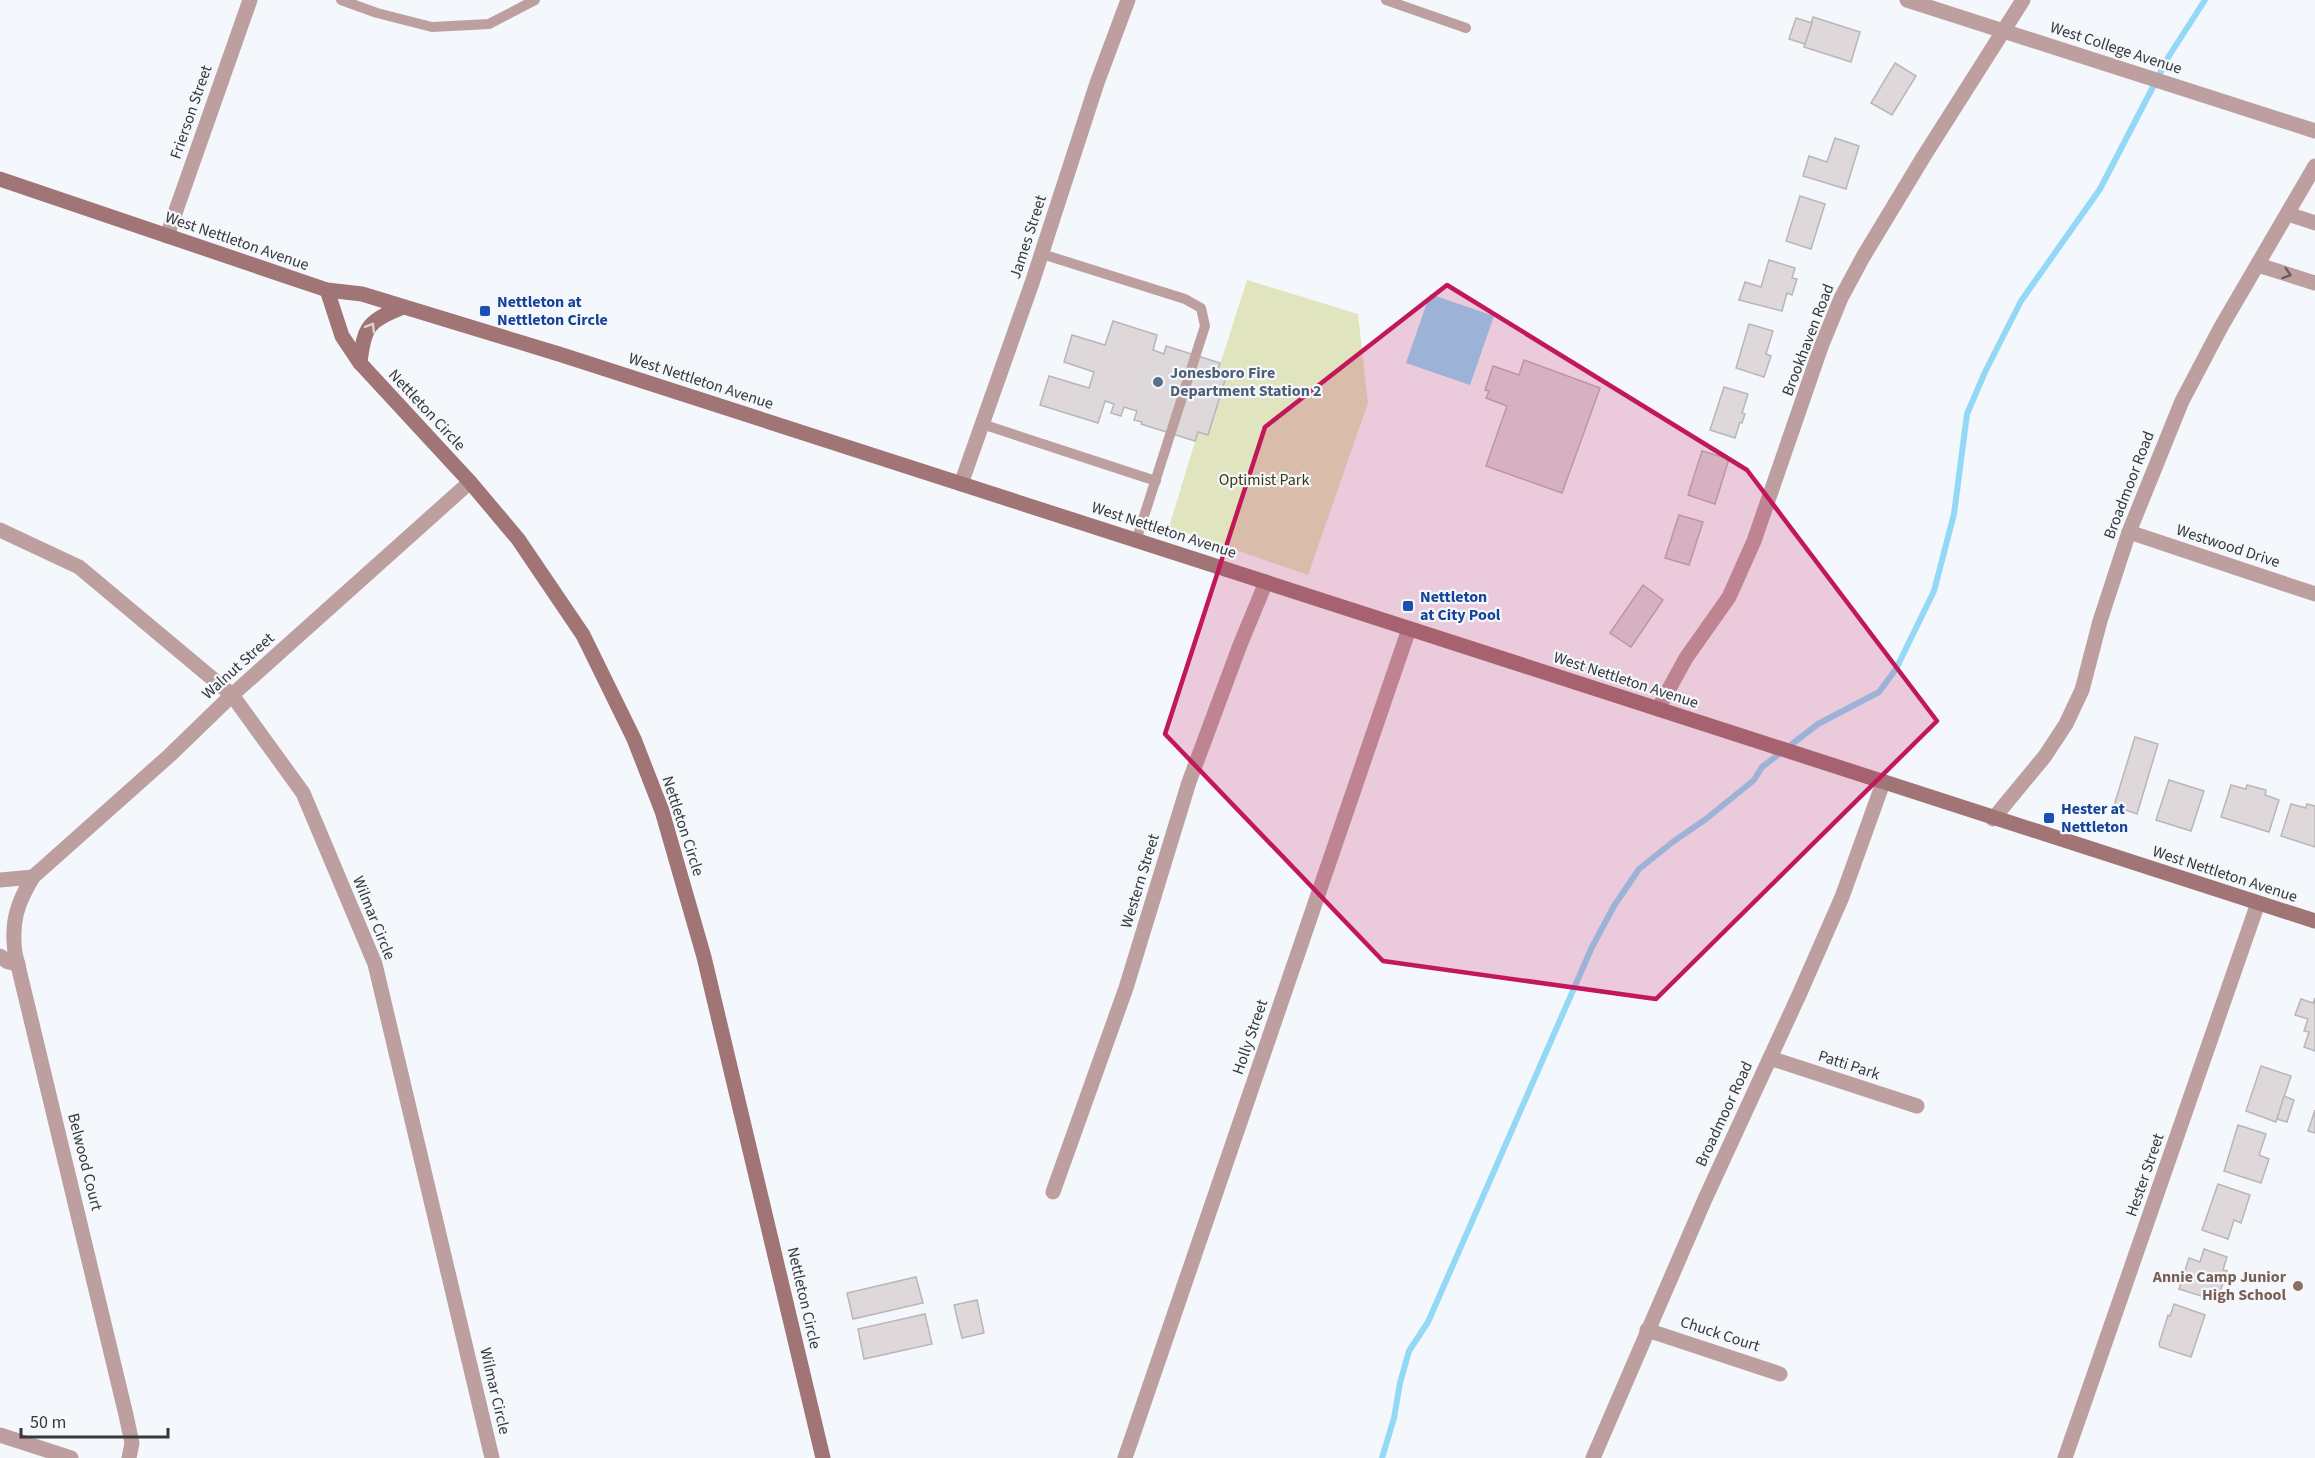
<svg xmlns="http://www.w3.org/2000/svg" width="2315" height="1458" font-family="'Source Sans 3',sans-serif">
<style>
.green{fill:#e0e5bf}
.water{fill:#93d9f7}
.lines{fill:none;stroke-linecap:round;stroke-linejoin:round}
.stream{stroke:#93d9f7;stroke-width:6}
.building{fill:#ded8db;stroke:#bab5b7;stroke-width:1.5}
.lane{stroke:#be9f9f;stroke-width:10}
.street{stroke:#be9f9f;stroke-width:15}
.secondary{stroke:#a17575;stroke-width:15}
.oneway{stroke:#665c5d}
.oneway2{stroke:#dbd0d4}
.marked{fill:#c2185b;fill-opacity:0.2;stroke:#c2185b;stroke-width:4.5;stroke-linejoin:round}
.transit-dot{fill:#1a4fb4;stroke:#f4f7fc;stroke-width:2}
.service-dot{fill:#5c6f8a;stroke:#f4f7fc;stroke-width:2}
.education-dot{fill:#8d6e63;stroke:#f4f7fc;stroke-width:2}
.labels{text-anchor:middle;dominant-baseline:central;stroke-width:4.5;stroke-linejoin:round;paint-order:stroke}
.street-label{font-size:16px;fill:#363839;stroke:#f4f7fc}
.transit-label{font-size:16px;font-weight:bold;fill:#164399;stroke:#f4f7fc;text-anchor:start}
.service-label{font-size:16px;font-weight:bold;fill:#4e5e75;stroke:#f4f7fc;text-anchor:start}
.park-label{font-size:16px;fill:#383b0b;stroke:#f4f7fc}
.education-label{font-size:16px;font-weight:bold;fill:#785e54;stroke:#f4f7fc;text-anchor:end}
</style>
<rect width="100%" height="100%" fill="#f4f7fc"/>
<polygon class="green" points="1247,280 1358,314 1368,403 1308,575 1169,527 1198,432 1208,435 1226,377 1217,374"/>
<polygon class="water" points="1430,294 1494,316 1470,385 1406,363"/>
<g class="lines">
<polyline class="stream" points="1382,1458 1394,1418 1400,1383 1409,1351 1428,1322 1592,947 1614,906 1639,869 1674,841 1706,819 1754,780 1762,767 1818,724 1879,692 1896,669 1934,591 1954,514 1967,414 1985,372 2021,301 2100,189 2169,56 2205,0"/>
</g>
<g class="building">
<polygon points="1813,17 1860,32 1851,62 1804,47"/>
<polygon points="1796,18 1812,23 1805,44 1789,39"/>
<polygon points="1895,63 1916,76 1892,115 1871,103"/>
<polygon points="1835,138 1859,146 1846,189 1803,176 1809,156 1827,162"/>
<polygon points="1800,196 1825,204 1811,249 1786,241"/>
<polygon points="1769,260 1795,268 1792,278 1797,279 1792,295 1787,293 1782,311 1739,300 1745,282 1761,287"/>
<polygon points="1113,321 1157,335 1153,350 1164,354 1166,346 1220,363 1217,374 1226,377 1208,435 1198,432 1195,441 1141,424 1142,422 1134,420 1137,411 1124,407 1121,416 1111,413 1114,404 1105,401 1098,423 1040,405 1049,376 1089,388 1094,372 1064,362 1072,335 1105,345"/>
<polygon points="1749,324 1773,331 1766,354 1771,356 1764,377 1736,368"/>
<polygon points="1524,360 1600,388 1562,493 1486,466 1507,406 1486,398 1489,391 1485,390 1493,366 1519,375"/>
<polygon points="1724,387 1748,394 1742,413 1745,414 1742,423 1740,422 1735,438 1710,430"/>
<polygon points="1702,451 1729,459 1715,504 1688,495"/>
<polygon points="1679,515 1703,522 1689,565 1665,558"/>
<polygon points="1643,585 1663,600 1631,647 1610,633"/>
<polygon points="2135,737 2158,744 2137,814 2114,806"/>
<polygon points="2169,780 2204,791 2191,831 2156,820"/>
<polygon points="2231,785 2246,789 2247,785 2266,790 2265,795 2279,800 2269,832 2221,817"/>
<polygon points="2291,804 2306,808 2307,804 2315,806 2315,847 2281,836"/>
<polygon points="2315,998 2315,1051 2304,1047 2309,1032 2304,1031 2308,1019 2295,1015 2301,999 2313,1003"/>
<polygon points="2261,1066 2291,1076 2276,1122 2246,1111"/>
<polygon points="2284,1096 2294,1100 2287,1122 2277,1119"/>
<polygon points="2315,1110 2315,1133 2308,1131"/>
<polygon points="2238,1125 2266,1134 2259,1155 2269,1159 2261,1183 2224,1171"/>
<polygon points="2218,1184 2250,1195 2241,1223 2234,1220 2228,1239 2202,1230"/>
<polygon points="2204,1249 2227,1257 2223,1270 2227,1271 2217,1301 2179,1289 2189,1258 2200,1262"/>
<polygon points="916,1277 923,1303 853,1319 847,1293"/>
<polygon points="977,1300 984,1333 962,1338 954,1305"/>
<polygon points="2174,1304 2205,1315 2191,1357 2160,1347 2159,1344 2168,1315 2170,1316"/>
<polygon points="925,1314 932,1344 864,1359 858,1329"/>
</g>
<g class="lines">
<g class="lane">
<polyline points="341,0 377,13 432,27 489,24 535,0"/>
<polyline points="1386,0 1466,28"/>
<polyline points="1042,254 1185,299 1201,308 1205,326 1136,541"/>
<polyline points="982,424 1156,481"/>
</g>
<g class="street">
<polyline points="1907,0 2315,131"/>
<polyline points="2288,214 2315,223"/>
<polyline points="167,236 250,0"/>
<polyline points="2258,265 2315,283"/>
<polyline points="961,484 1032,283 1097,83 1128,0"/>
<polyline points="0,530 79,567 232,695 303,793 375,964 492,1458"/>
<polyline points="2129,532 2315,594"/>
<polyline points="1658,709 1686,658 1729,597 1754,541 1821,347 1841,298 1863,257 1924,156 2023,0"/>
<polyline points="1993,819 2045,756 2066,724 2082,690 2100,621 2129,532 2182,401 2221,327 2315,166"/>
<polyline points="0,880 33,877"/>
<polyline points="0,956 8,962 18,964"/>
<polyline points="1770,1058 1917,1106"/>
<polyline points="1053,1192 1126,988 1189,782 1240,645 1266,582"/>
<polyline points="1647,1330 1780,1374"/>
<polyline points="0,1435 71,1458"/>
<path d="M 129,1458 L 132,1443 L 126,1415 L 15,953 C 11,922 17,903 33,877 L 170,755 L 232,695 L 470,482"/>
<polyline points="1125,1458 1409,629"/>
<polyline points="1593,1458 1705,1199 1799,995 1842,897 1883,783"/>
<polyline points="2065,1458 2258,903"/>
</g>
<g class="secondary">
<polyline points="0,179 327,290 362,294 562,355 2315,921"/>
<polyline points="327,290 342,336 360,363 470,482 518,539 583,635 634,739 662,811 704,957 823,1458"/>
<path d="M 360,363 C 364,325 369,321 403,307"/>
</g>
</g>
<defs><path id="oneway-chevron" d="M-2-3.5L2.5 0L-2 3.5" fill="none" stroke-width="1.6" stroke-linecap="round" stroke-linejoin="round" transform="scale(1.5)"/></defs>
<use class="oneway" href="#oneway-chevron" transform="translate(2287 274) rotate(18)"/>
<use class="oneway2" href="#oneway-chevron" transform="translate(371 327) rotate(-58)"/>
<path class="marked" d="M 1447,285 L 1747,470 L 1937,721 L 1656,999 L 1383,961 L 1165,734 L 1265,427 Z"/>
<g class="transit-dot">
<rect x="479" y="305" width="12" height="12" rx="3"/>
<rect x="1402" y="600" width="12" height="12" rx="3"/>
<rect x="2043" y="812" width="12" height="12" rx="3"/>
</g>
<circle class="service-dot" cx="1158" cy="382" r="6"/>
<circle class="education-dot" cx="2298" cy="1286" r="6"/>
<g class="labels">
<g class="street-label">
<text transform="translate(2116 48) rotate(18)">West College Avenue</text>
<text transform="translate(191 112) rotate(-71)">Frierson Street</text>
<text transform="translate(1028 237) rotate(-72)">James Street</text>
<text transform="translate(237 241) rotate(19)">West Nettleton Avenue</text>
<text transform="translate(1808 340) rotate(-69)">Brookhaven Road</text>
<text transform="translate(701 381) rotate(18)">West Nettleton Avenue</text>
<text transform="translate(427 410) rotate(47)">Nettleton Circle</text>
<text transform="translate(2129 485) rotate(-69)">Broadmoor Road</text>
<text transform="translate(1164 530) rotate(18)">West Nettleton Avenue</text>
<text transform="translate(2228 546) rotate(18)">Westwood Drive</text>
<text transform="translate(238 666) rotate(-42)">Walnut Street</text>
<text transform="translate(1626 680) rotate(18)">West Nettleton Avenue</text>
<text transform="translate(683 826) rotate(72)">Nettleton Circle</text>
<text transform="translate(2225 874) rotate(18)">West Nettleton Avenue</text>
<text transform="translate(1140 881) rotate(-73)">Western Street</text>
<text transform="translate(374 918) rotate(68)">Wilmar Circle</text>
<text transform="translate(1250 1037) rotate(-71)">Holly Street</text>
<text transform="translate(1849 1065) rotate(18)">Patti Park</text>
<text transform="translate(1724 1114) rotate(-65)">Broadmoor Road</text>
<text transform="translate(85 1162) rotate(76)">Belwood Court</text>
<text transform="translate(2145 1175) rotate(-71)">Hester Street</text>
<text transform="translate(804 1298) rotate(77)">Nettleton Circle</text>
<text transform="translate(1720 1334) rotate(18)">Chuck Court</text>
<text transform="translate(495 1391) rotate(77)">Wilmar Circle</text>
</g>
<g class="transit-label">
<text x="497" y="302">Nettleton at<tspan x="497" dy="18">Nettleton Circle</tspan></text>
<text x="1420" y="597">Nettleton<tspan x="1420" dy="18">at City Pool</tspan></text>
<text x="2061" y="809">Hester at<tspan x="2061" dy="18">Nettleton</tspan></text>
</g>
<g class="service-label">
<text x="1170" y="373">Jonesboro Fire<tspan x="1170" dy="18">Department Station 2</tspan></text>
</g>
<g class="park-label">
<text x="1264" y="480">Optimist Park</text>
</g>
<g class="education-label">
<text x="2286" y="1277">Annie Camp Junior<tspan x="2286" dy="18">High School</tspan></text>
</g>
</g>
<path d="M21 1428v9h147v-9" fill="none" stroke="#363839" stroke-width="3"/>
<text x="30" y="1428" font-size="18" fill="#363839" stroke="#f4f7fc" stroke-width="4.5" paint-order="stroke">50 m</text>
</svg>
